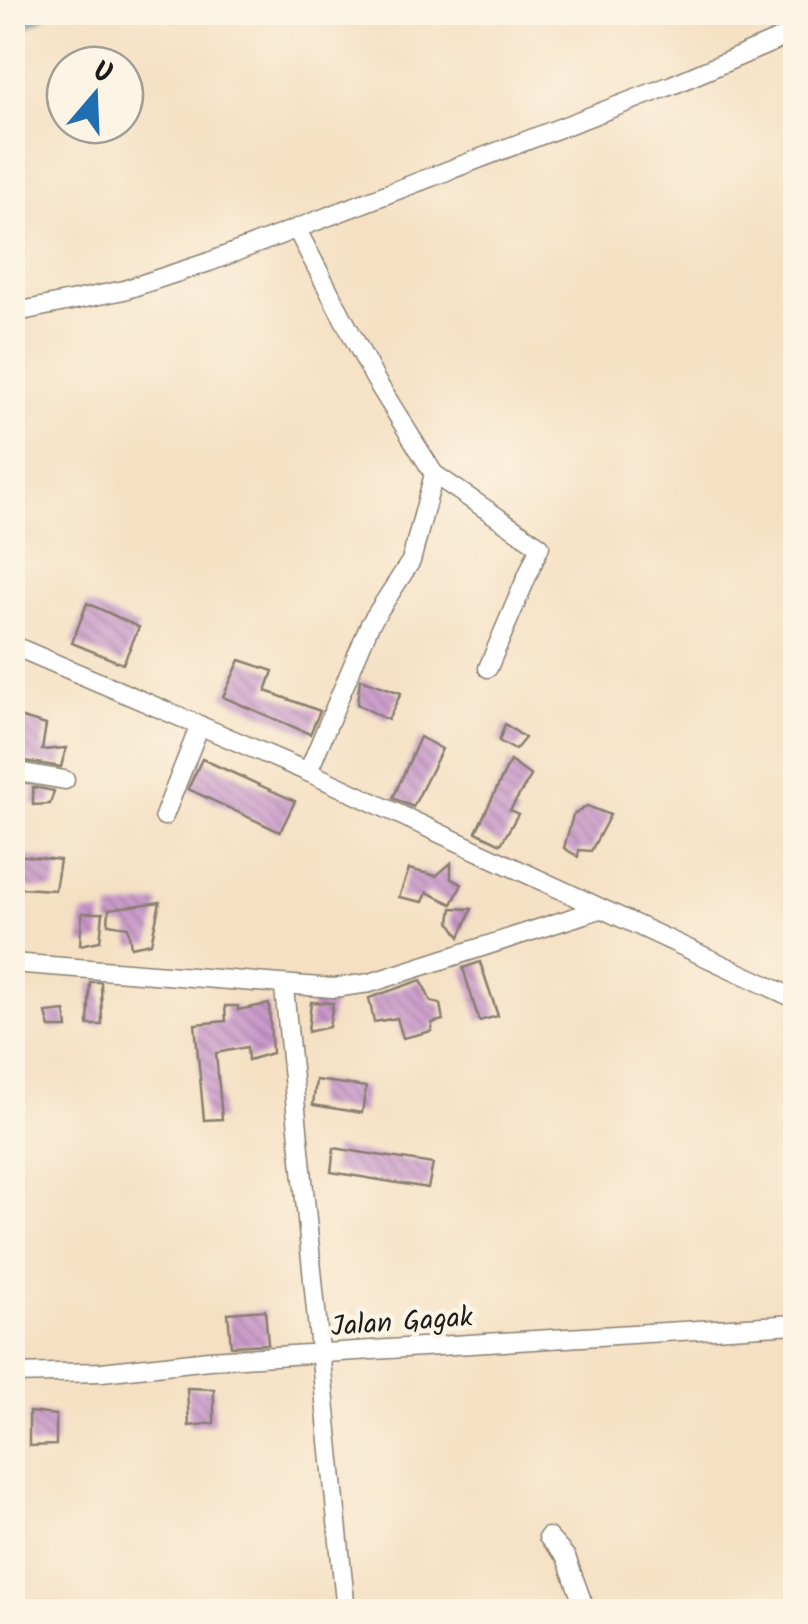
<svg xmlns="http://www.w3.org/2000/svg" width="808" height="1624" font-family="Kalam,sans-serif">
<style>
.water{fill:#62afdb;stroke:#3f667c;stroke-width:2.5}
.building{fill:url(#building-back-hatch)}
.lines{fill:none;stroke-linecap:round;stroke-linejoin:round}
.lane-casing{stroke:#887e70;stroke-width:12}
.street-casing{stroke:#887e70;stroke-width:21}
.lane{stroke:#fff;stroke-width:9}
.street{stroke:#fff;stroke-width:18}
.labels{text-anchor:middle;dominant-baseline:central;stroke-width:9;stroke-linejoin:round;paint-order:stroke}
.street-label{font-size:28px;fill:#1c1c1c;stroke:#fcf5e5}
</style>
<defs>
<pattern id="building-back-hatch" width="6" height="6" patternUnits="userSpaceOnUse" patternTransform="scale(2.5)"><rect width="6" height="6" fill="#c998ca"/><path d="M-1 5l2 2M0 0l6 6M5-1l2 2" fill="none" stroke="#a27ba3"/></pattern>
</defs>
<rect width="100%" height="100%" fill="#fcf5e5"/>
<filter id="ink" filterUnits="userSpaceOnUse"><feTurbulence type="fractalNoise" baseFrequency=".01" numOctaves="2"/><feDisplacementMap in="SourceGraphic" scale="20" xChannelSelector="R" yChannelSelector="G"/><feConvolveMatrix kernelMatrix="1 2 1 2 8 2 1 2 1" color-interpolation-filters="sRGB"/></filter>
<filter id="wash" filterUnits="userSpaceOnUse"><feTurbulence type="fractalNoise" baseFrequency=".0048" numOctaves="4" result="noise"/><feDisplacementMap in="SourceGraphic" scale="40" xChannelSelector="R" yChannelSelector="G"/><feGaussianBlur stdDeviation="2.25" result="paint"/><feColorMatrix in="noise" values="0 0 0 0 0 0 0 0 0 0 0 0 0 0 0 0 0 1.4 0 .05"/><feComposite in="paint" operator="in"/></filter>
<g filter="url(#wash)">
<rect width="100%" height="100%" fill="#f5e0c3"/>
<polygon class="water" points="13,12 50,12 50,13 13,35"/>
<g id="blocks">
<g class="building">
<polygon points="87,603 139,627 123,664 72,643"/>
<polygon points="240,660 273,671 266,691 320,711 310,734 223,697"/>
<polygon points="360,679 401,693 388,720 357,704"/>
<polygon points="19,717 46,725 42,750 66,748 61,767 12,759 12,736"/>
<polygon points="505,724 525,738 515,750 499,741"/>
<polygon points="420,737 442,749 413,807 393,798"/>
<polygon points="202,759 295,801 280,832 188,789"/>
<polygon points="510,761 531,776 510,810 518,814 501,844 476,832"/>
<polygon points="33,787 54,791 50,804 33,805"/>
<polygon points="587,806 610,815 591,851 579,850 578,857 564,848 573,815"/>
<polygon points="16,855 60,860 55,890 19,888"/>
<polygon points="451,863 451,879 462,884 452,904 427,892 423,902 399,897 409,869 436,876"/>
<polygon points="160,902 151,943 131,947 128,927 108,924 109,909"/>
<polygon points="452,908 472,909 460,937 450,922"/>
<polygon points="82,913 103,913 100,941 80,945"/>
<polygon points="480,962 498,1016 479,1021 463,968"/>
<polygon points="421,980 431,1002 440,1004 443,1020 432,1023 432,1031 403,1038 397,1018 374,1022 369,998"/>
<polygon points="90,982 101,982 102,1025 88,1025"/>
<polygon points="311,1002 333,1003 329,1027 308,1032"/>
<polygon points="269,1004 272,1053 248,1060 247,1047 216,1053 222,1119 204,1120 195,1024 226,1021 225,1006 238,1006 238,1010"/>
<polygon points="65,1011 67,1028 50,1028 46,1013"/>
<polygon points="316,1080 366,1087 362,1113 313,1105"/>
<polygon points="334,1148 433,1164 428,1188 331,1172"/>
<polygon points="265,1310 268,1344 231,1346 228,1313"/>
<polygon points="187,1388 214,1389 214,1423 189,1426"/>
<polygon points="29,1412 56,1415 56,1445 29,1446"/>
</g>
</g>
</g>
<g filter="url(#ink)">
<use href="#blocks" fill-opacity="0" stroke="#887e70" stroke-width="2.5"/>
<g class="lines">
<g class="lane-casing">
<polyline id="lane" points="782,12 784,37"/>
</g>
<g class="street-casing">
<g id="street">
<polyline points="297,230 375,379 434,474 411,561 370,624 308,772"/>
<polyline points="12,313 124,290 209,262 672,85 796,32"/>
<polyline points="434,474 540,546 488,668"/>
<polyline points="12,645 308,772 796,999"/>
<polyline points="12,771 65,780"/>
<polyline points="164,816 200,725"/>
<polyline points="12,963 333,988 370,983 600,909"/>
<polyline points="284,988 346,1612"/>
<polyline points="12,1374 102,1372 209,1360 796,1324"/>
<polyline points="548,1537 566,1557 586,1612"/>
</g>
</g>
<use href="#lane" class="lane"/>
<use href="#street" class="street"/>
</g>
</g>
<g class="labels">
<g class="street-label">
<text transform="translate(402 1323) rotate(-4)">Jalan Gagak</text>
</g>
</g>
<rect width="808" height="1624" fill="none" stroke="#fcf5e5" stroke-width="50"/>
<g transform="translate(95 95) rotate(19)"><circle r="48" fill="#fcf5e5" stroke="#a29e95" stroke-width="2.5"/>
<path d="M0-8L18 38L0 25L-18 38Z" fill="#1f6fb2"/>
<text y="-15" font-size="28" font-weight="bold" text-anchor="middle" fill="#1c1c1c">U</text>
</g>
</svg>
